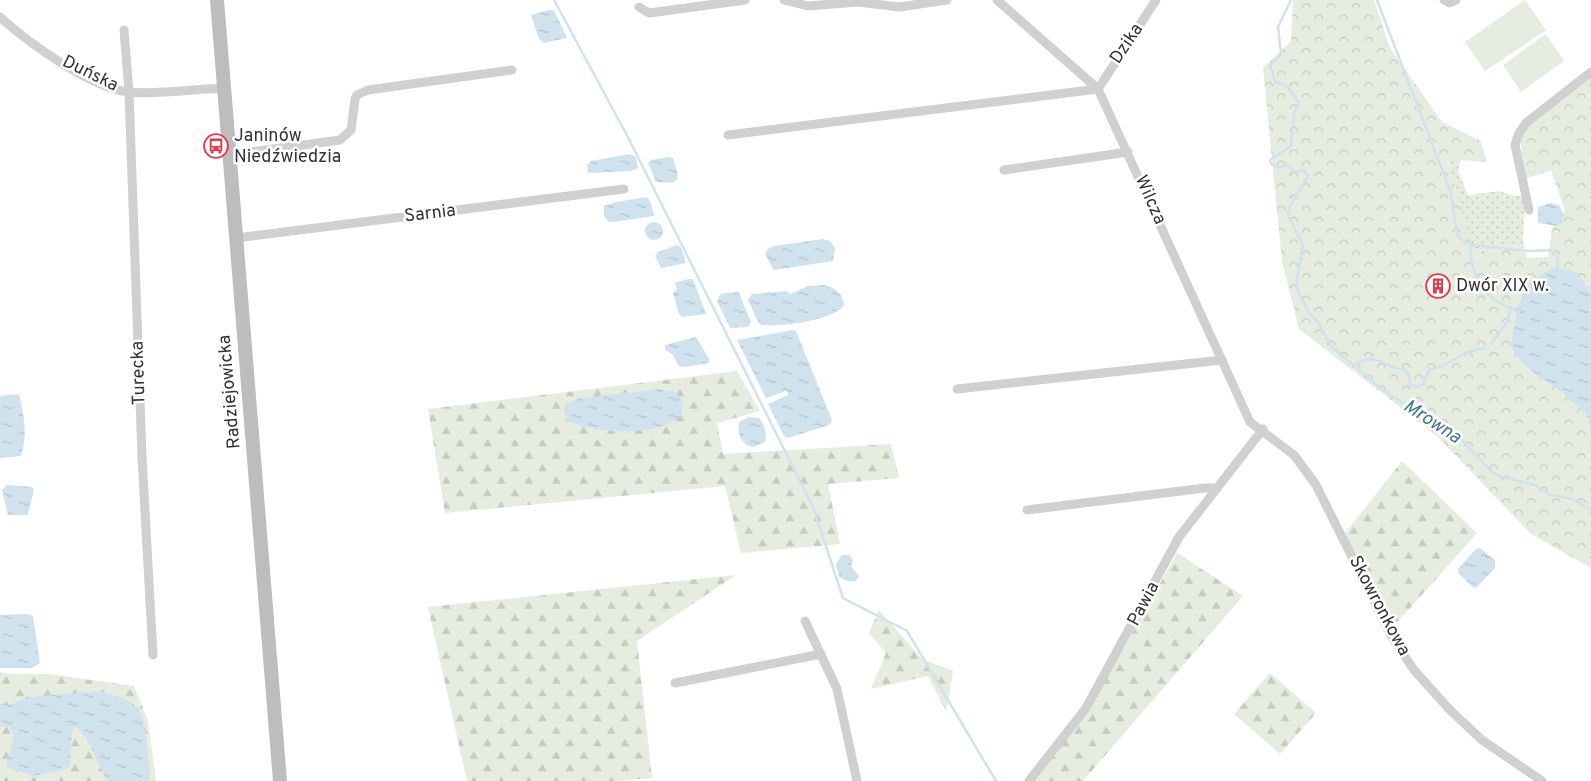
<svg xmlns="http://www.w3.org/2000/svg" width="1591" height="781" font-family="Overpass,sans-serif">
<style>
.grass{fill:url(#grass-dots)}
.forest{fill:url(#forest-firs)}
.park{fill:url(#park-crowns)}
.pitch{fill:#e6ecdf}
.water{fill:url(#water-ripples)}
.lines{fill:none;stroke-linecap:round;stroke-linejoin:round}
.stream{stroke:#cfe2ee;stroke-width:2.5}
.street{stroke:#d0d0d0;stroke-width:9}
.secondary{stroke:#bdbdbd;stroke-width:14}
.labels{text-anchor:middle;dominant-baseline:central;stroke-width:5;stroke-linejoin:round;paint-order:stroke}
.street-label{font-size:18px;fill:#333;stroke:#fff}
.poi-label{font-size:18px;fill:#333;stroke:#fff;text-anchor:start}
.water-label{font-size:19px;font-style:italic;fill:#3f7597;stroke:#fff}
</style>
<defs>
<pattern id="grass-dots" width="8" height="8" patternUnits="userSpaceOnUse" patternTransform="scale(1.25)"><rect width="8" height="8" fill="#e6ecdf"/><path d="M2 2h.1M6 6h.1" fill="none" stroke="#c6cbc0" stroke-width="1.8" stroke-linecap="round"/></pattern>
<pattern id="forest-firs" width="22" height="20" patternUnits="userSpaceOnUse" patternTransform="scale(1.25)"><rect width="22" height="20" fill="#e6ecdf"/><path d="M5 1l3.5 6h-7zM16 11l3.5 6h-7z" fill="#c6cbc0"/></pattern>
<pattern id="park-crowns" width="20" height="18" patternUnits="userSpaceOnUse" patternTransform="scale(1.25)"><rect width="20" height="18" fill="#e6ecdf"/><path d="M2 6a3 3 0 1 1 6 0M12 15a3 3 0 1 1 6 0" fill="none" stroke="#c6cbc0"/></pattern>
<pattern id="water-ripples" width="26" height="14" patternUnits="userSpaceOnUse" patternTransform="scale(1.25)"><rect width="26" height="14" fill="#cfe2ee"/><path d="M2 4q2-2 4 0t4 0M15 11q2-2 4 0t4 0" fill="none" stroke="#b2c2cd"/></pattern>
</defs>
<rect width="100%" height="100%" fill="#fff"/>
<polygon class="grass" points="1447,158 1461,160 1458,171 1468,195 1499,191 1514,196 1522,196 1525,202 1523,240 1474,258"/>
<g class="forest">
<polygon points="737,371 760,411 717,423 723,454 891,444 899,478 828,484 840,544 741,553 725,486 445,513 428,409"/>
<polygon points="1402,461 1477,533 1387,634 1343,536"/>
<polygon points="1177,553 1243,596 1083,781 1034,781 1089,710"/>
<polygon points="736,575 637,641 652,778 616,781 467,781 428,607"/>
<polygon points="879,610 922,659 953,671 946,711 928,676 871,689 886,653 869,633"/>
<polygon points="0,672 9,674 49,674 134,686 148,721 156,781 0,781"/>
<polygon points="1270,673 1316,713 1280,754 1234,714"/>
</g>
<polygon class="park" points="1293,0 1374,0 1390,48 1442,122 1481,141 1487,162 1447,159 1475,258 1523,240 1527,258 1548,257 1552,228 1565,211 1551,170 1525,179 1520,135 1528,126 1591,78 1591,568 1531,534 1436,435 1299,329 1282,262 1263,68 1291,41"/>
<g class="pitch">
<polygon points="1525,0 1546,30 1485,71 1465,42"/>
<polygon points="1546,34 1564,61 1521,92 1503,65"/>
</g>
<g class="water">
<polygon points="549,10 554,10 567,38 544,43 539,39 531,15"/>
<polygon points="630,154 636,157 638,168 631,171 588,173 587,165 591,161"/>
<polygon points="669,157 673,158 678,175 677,180 672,183 656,182 648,163 651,160"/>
<polygon points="647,197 651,203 654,216 614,222 609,222 604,217 604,206 616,202"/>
<polygon points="1551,203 1560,206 1564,217 1562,223 1557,226 1538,223 1538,207"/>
<circle cx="654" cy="231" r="9"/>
<polygon points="823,239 830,241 835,248 833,261 774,270 765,254 768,249 774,246"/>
<polygon points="677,245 681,247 686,263 661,268 655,256 658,252"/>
<path d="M 1553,268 L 1570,270 L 1578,273 L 1591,294 L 1591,441 C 1590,434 1591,424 1588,418 C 1587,414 1581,409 1578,406 C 1558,385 1521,372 1511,345 C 1517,309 1517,284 1553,268 Z"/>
<polygon points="688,279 693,279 706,314 682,317 679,314 673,293 677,289 675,283"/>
<path d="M 825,285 C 836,288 844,295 844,306 C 830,321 781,327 761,325 L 758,322 L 748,300 L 752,294 L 787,291 L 790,294 L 808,286 Z"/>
<polygon points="736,292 739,293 751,322 748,327 730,328 717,301 720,294"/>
<polygon points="793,330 796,331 832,420 829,425 788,438 784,436 768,404 788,395 788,393 786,391 766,398 737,340"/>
<polygon points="696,337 709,359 709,363 685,367 679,366 672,354 665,350 665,345"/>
<path d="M 659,389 L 675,392 L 683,401 L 681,416 C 656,437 595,435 567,420 L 564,410 L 566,404 L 580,398 Z"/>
<path d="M 19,394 C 24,416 28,434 21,456 L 0,458 L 0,396 Z"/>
<path d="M 749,417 L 759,418 C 765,425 767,433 765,442 L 753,447 C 741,445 737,433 739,422 Z"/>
<polygon points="7,485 32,487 34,490 28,515 8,515 2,490"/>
<polygon points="1480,548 1495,560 1495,568 1476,588 1473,587 1459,574 1458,569 1476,549"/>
<polygon points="842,555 849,555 853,560 851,566 859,576 856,581 847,581 839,577 836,564"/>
<polygon points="26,614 33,616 40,663 32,668 0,668 0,615"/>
<path d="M 101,691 C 111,695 129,698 137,707 C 147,720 149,764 150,781 L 108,781 C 96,764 91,738 75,726 L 72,730 L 70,766 L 60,771 L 33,776 L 6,767 L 14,736 L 9,726 L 0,727 L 0,704 L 12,704 L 27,697 Z"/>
</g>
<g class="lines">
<g class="stream">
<polyline points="554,0 630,141 813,507 843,598 907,631 996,781"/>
<polyline points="1291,0 1278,27 1281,54 1270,65 1275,82 1286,85 1299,102 1294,114 1291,146 1270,160 1271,164 1279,167 1288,165 1294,172 1303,170 1307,174 1307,178 1290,206 1288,215 1303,245 1296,287 1308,311 1318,323 1332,347 1384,391 1462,440 1491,471 1501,477 1535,485 1547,494 1572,499 1591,510"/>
<polyline points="1377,0 1451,193 1457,234 1461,239 1472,245 1528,251 1551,250 1558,259 1557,269"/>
<path d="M 1472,245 C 1465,258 1481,288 1491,297 C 1498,304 1511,308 1519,312"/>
<polyline points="1491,344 1507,322 1511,307"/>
<path d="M 1354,365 C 1379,351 1381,367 1405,370 L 1409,376 L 1410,385 L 1418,387 L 1423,384 L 1429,370 L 1443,366 L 1465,353 L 1484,348"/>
</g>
<g class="street">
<polyline points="784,0 808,6 858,2 899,7 947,0"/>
<polyline points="997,0 1098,89 1250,422 1294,455 1316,485 1393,639 1414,670 1450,710 1482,740 1542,781"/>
<polyline points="1444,0 1449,3 1456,0"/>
<polyline points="639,7 649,13 745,0"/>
<path d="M 0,17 C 29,43 89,87 128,92 C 154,95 197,89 224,88"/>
<polyline points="124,30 129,92 142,457 153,655"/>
<polyline points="728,135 1098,89 1156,0"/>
<polyline points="229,155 340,140 351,130 355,99 357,95 368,90 512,70"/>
<polyline points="1004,170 1128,152"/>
<polyline points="1529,210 1515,145 1519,133 1526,123 1591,72"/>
<polyline points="236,238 624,189"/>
<polyline points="957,389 1222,360"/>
<polyline points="1027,510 1205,488 1217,488"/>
<polyline points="805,621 837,689 857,781"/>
<polyline points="675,683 821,654"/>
<polyline points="1029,781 1086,708 1179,537 1263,429"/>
</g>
<polyline class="secondary" points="217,0 280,781"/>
</g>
<defs>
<g id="bus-ring" transform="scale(1.25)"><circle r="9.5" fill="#fff" stroke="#e63946" stroke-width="1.5"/><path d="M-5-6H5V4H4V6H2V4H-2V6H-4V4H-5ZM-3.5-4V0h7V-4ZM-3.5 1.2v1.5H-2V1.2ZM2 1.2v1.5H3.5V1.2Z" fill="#e63946"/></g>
<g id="building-ring" transform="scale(1.25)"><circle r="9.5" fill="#fff" stroke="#e63946" stroke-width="1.5"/><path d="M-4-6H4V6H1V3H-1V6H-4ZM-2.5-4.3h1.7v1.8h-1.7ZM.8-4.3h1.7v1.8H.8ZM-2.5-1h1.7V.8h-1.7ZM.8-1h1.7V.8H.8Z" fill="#e63946"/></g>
</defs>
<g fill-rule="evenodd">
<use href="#bus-ring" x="216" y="146"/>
<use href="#building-ring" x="1438" y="286"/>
</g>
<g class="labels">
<g class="street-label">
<text transform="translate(1127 44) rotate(-56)">Dzika</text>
<text transform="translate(90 74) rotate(26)">Duńska</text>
<text transform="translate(1150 200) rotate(66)">Wilcza</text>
<text transform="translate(430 214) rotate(-7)">Sarnia</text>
<text transform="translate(139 373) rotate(-92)">Turecka</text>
<text transform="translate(230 392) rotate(-95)">Radziejowicka</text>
<text transform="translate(1144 604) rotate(-62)">Pawia</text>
<text transform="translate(1379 606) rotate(62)">Skowronkowa</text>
</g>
<g class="poi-label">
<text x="234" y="136">Janinów<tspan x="234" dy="21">Niedźwiedzia</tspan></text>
<text x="1456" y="286">Dwór XIX w.</text>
</g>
<g class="water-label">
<text transform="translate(1432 422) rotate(33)">Mrowna</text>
</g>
</g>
</svg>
